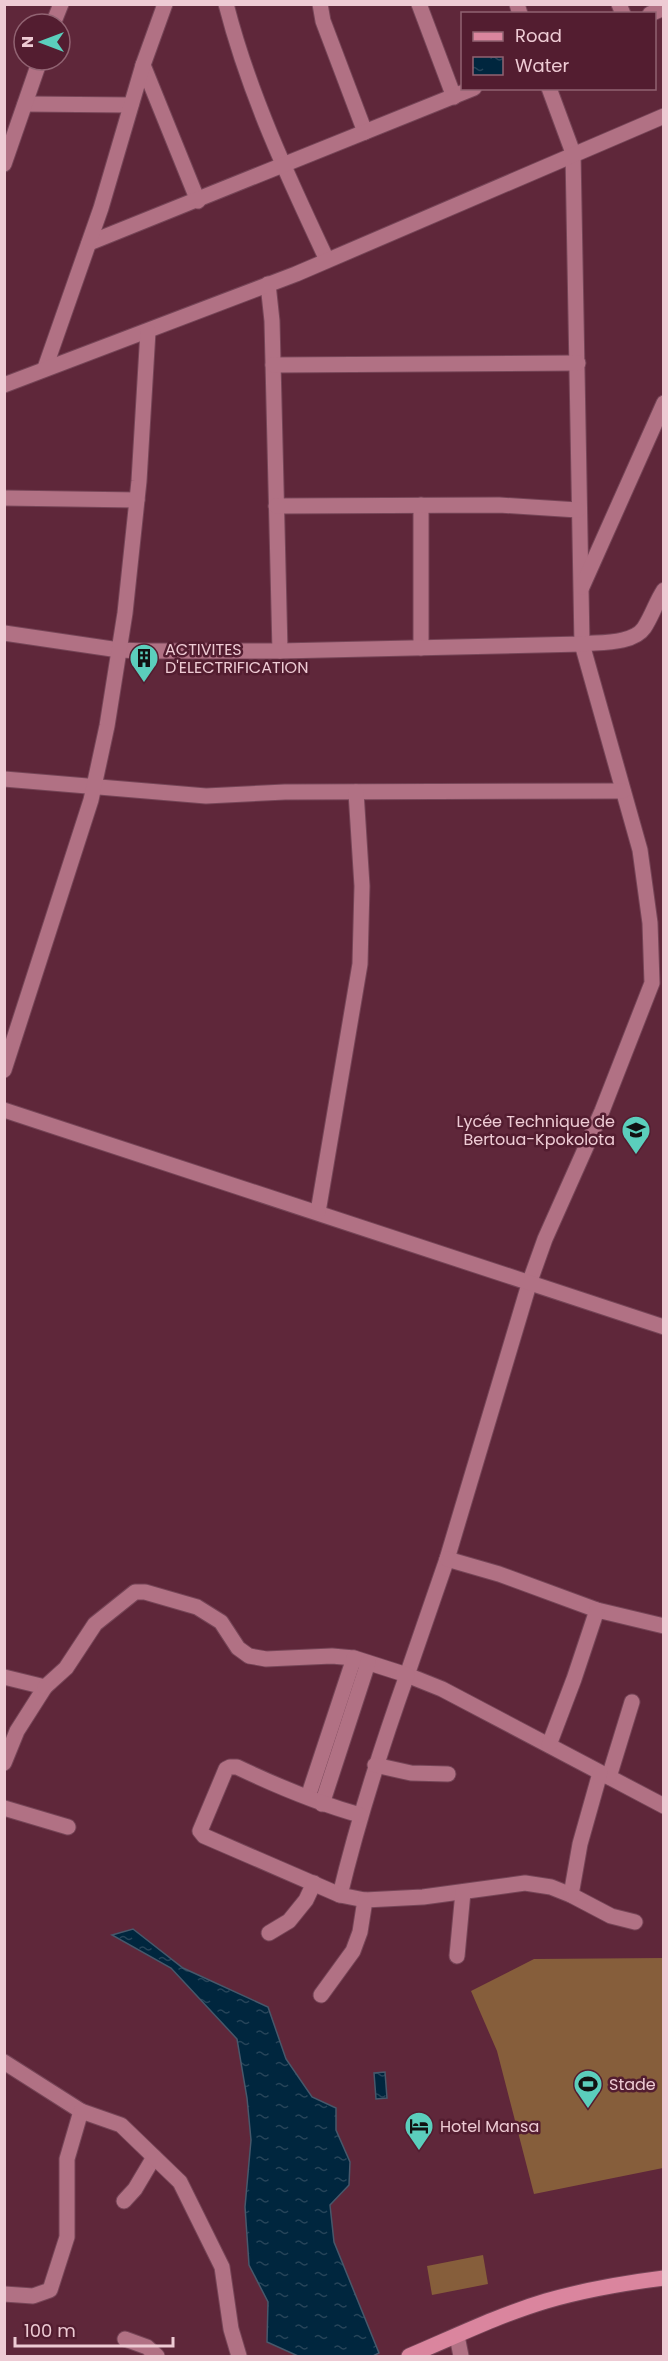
<svg xmlns="http://www.w3.org/2000/svg" width="668" height="2361" font-family="Poppins,sans-serif">
<style>
.pitch{fill:#865e3b}
.water{fill:url(#water-ripples);stroke:#47586b;stroke-width:1.5}
.lines{fill:none;stroke-linecap:round;stroke-linejoin:round}
.minor-casing{stroke:#764557;stroke-width:17}
.major-casing{stroke:#764557;stroke-width:17}
.minor{stroke:#b17184;stroke-width:15}
.major{stroke:#da859e;stroke-width:15}
.labels{text-anchor:middle;dominant-baseline:central;stroke-width:5;stroke-linejoin:round;paint-order:stroke}
.poi-label{font-size:16px;fill:#eecbd4;stroke:#531d30;text-anchor:start}
</style>
<defs>
<pattern id="water-ripples" width="26" height="14" patternUnits="userSpaceOnUse" patternTransform="scale(1.5)"><rect width="26" height="14" fill="#00263e"/><path d="M2 4q2-2 4 0t4 0M15 11q2-2 4 0t4 0" fill="none" stroke="#264459"/></pattern>
</defs>
<rect width="100%" height="100%" fill="#5f273a"/>
<g class="pitch">
<polygon points="663,1958 663,2168 534,2194 497,2051 471,1991 534,1959"/>
<polygon points="483,2255 488,2284 432,2295 427,2266"/>
</g>
<g class="water">
<polygon points="133,1929 183,1968 268,2007 286,2059 312,2097 336,2108 336,2130 350,2162 349,2185 330,2205 334,2242 379,2353 373,2356 298,2356 267,2342 268,2302 249,2265 245,2207 251,2140 247,2098 237,2039 171,1968 112,1935"/>
<polygon points="385,2072 387,2098 376,2099 374,2073"/>
</g>
<g class="lines">
<g class="minor-casing">
<g id="minor">
<path d="M 226,4 C 249,94 288,177 327,260"/>
<polyline points="320,4 323,21 365,132"/>
<polyline points="419,4 454,97"/>
<polyline points="517,4 520,14"/>
<polyline points="619,4 623,14"/>
<polyline points="650,14 664,8"/>
<polyline points="53,24 61,4"/>
<polyline points="143,65 198,201"/>
<polyline points="549,88 573,153 582,644 640,850 650,923 652,983 602,1111 545,1239 530,1281 447,1559 407,1675 442,1689 664,1806"/>
<polyline points="25,104 131,105"/>
<polyline points="4,164 40,60"/>
<polyline points="89,243 474,88"/>
<polyline points="268,284 272,321 280,651"/>
<polyline points="273,365 578,363"/>
<polyline points="45,368 101,208 143,65 165,4"/>
<polyline points="4,385 296,274 664,116"/>
<polyline points="4,498 137,500"/>
<polyline points="421,505 421,648"/>
<polyline points="276,506 499,505 578,510"/>
<polyline points="582,587 664,403"/>
<path d="M 4,633 L 119,650 L 146,651 L 280,651 L 582,644 C 600,642 633,644 644,628 C 652,616 656,602 664,590"/>
<polyline points="4,779 206,796 285,792 623,791"/>
<polyline points="4,1070 91,800 107,726 125,613 139,481 148,331"/>
<polyline points="4,1110 664,1327"/>
<polyline points="318,1212 360,964 362,886 356,792"/>
<polyline points="447,1559 499,1574 597,1610 664,1626"/>
<polyline points="4,1677 45,1687 17,1731 4,1763"/>
<path d="M 45,1687 L 66,1668 L 95,1624 L 135,1592 L 145,1592 L 197,1607 L 221,1622 L 238,1648 L 249,1656 L 266,1659 L 332,1656 L 354,1658 L 407,1675 C 381,1748 358,1820 340,1895"/>
<polyline points="549,1745 574,1679 597,1610"/>
<polyline points="375,1765 411,1773 448,1774"/>
<polyline points="609,1777 632,1702"/>
<polyline points="308,1797 354,1658"/>
<polyline points="322,1804 368,1663"/>
<polyline points="4,1808 68,1827"/>
<path d="M 360,1815 C 317,1803 277,1786 237,1767 L 230,1767 L 226,1769 L 200,1831 L 204,1836 L 340,1895 L 365,1900 L 423,1897 L 525,1883 L 551,1887 L 571,1895 L 611,1916 L 635,1922"/>
<polyline points="571,1895 580,1844 600,1773"/>
<polyline points="269,1933 289,1921 306,1900 314,1883"/>
<polyline points="457,1956 463,1892"/>
<polyline points="321,1995 353,1951 360,1932 365,1900"/>
<polyline points="4,2062 81,2111"/>
<polyline points="124,2201 135,2189 154,2157"/>
<polyline points="4,2294 33,2296 50,2290 67,2237 67,2159 81,2111 121,2125 180,2182 222,2267 231,2329 239,2356"/>
<polyline points="457,2336 461,2356"/>
<polyline points="125,2339 147,2347 157,2356"/>
</g>
</g>
<g class="major-casing">
<path id="major" d="M 409,2356 C 454,2337 499,2315 546,2301 C 584,2290 624,2283 664,2278"/>
</g>
<use href="#minor" class="minor"/>
<use href="#major" class="major"/>
</g>
<defs>
<g id="building-pin" transform="scale(1.5)"><path d="M0 17L-7.5 6A9.5 9.5 0 1 1 7.5 6Z" fill="#5bcebc" stroke="#531d30"/><path d="M-4-6H4V6H1V3H-1V6H-4ZM-2.5-4.3h1.7v1.8h-1.7ZM.8-4.3h1.7v1.8H.8ZM-2.5-1h1.7V.8h-1.7ZM.8-1h1.7V.8H.8Z" fill="#111"/></g>
<g id="school-pin" transform="scale(1.5)"><path d="M0 17L-7.5 6A9.5 9.5 0 1 1 7.5 6Z" fill="#5bcebc" stroke="#531d30"/><path d="M0-5L7-2L0 1L-7-2ZM-4 1L0 2.5L4 1V4Q0 6-4 4Z" fill="#111"/></g>
<g id="stadium-pin" transform="scale(1.5)"><path d="M0 17L-7.5 6A9.5 9.5 0 1 1 7.5 6Z" fill="#5bcebc" stroke="#531d30"/><path d="M0-5a6.5 5 0 1 0 0 10a6.5 5 0 1 0 0-10ZM-3.5-1.8h7v3.6h-7Z" fill="#111"/></g>
<g id="hotel-pin" transform="scale(1.5)"><path d="M0 17L-7.5 6A9.5 9.5 0 1 1 7.5 6Z" fill="#5bcebc" stroke="#531d30"/><path d="M-6-4.5h1.5V1H6V5H4.5V3h-9V5H-6ZM-4 0a1.8 1.8 0 1 1 3.6 0ZM.5 0V-2.5h3Q6-2.5 6 0Z" fill="#111"/></g>
</defs>
<g fill-rule="evenodd">
<use href="#building-pin" x="144" y="658"/>
<use href="#school-pin" x="636" y="1130"/>
<use href="#stadium-pin" x="588" y="2084"/>
<use href="#hotel-pin" x="419" y="2126"/>
</g>
<g class="labels">
<g class="poi-label">
<text x="165" y="649">ACTIVITES<tspan x="165" dy="18">D'ELECTRIFICATION</tspan></text>
<text x="615" y="1121" text-anchor="end">Lycée Technique de<tspan x="615" dy="18">Bertoua-Kpokolota</tspan></text>
<text x="609" y="2084">Stade</text>
<text x="440" y="2126">Hotel Mansa</text>
</g>
</g>
<rect width="668" height="2361" fill="none" stroke="#eecbd4" stroke-width="12"/>
<rect x="461" y="12" width="195" height="78" fill="#531d30" stroke="#916372" stroke-width="1.5"/>
<rect x="473" y="32" width="30" height="9" fill="#da859e" stroke="#916372" stroke-width="1.5"/>
<text x="515" y="42" font-size="18" fill="#eecbd4">Road</text>
<rect x="473" y="57" width="30" height="18" fill="url(#water-ripples)" stroke="#916372" stroke-width="1.5"/>
<text x="515" y="72" font-size="18" fill="#eecbd4">Water</text>
<g transform="translate(42 42) rotate(270)"><circle r="28" fill="#531d30" stroke="#916372" stroke-width="1.5"/>
<path d="M0-4.5L10 22L0 15L-10 22Z" fill="#5bcebc"/>
<text y="-9" font-size="16" font-weight="bold" text-anchor="middle" fill="#eecbd4">N</text>
</g>
<path d="M15 2337v9h158v-9" fill="none" stroke="#eecbd4" stroke-width="3"/>
<text x="24" y="2337" font-size="18" fill="#eecbd4" stroke="#531d30" stroke-width="4.5" paint-order="stroke">100 m</text>
</svg>
